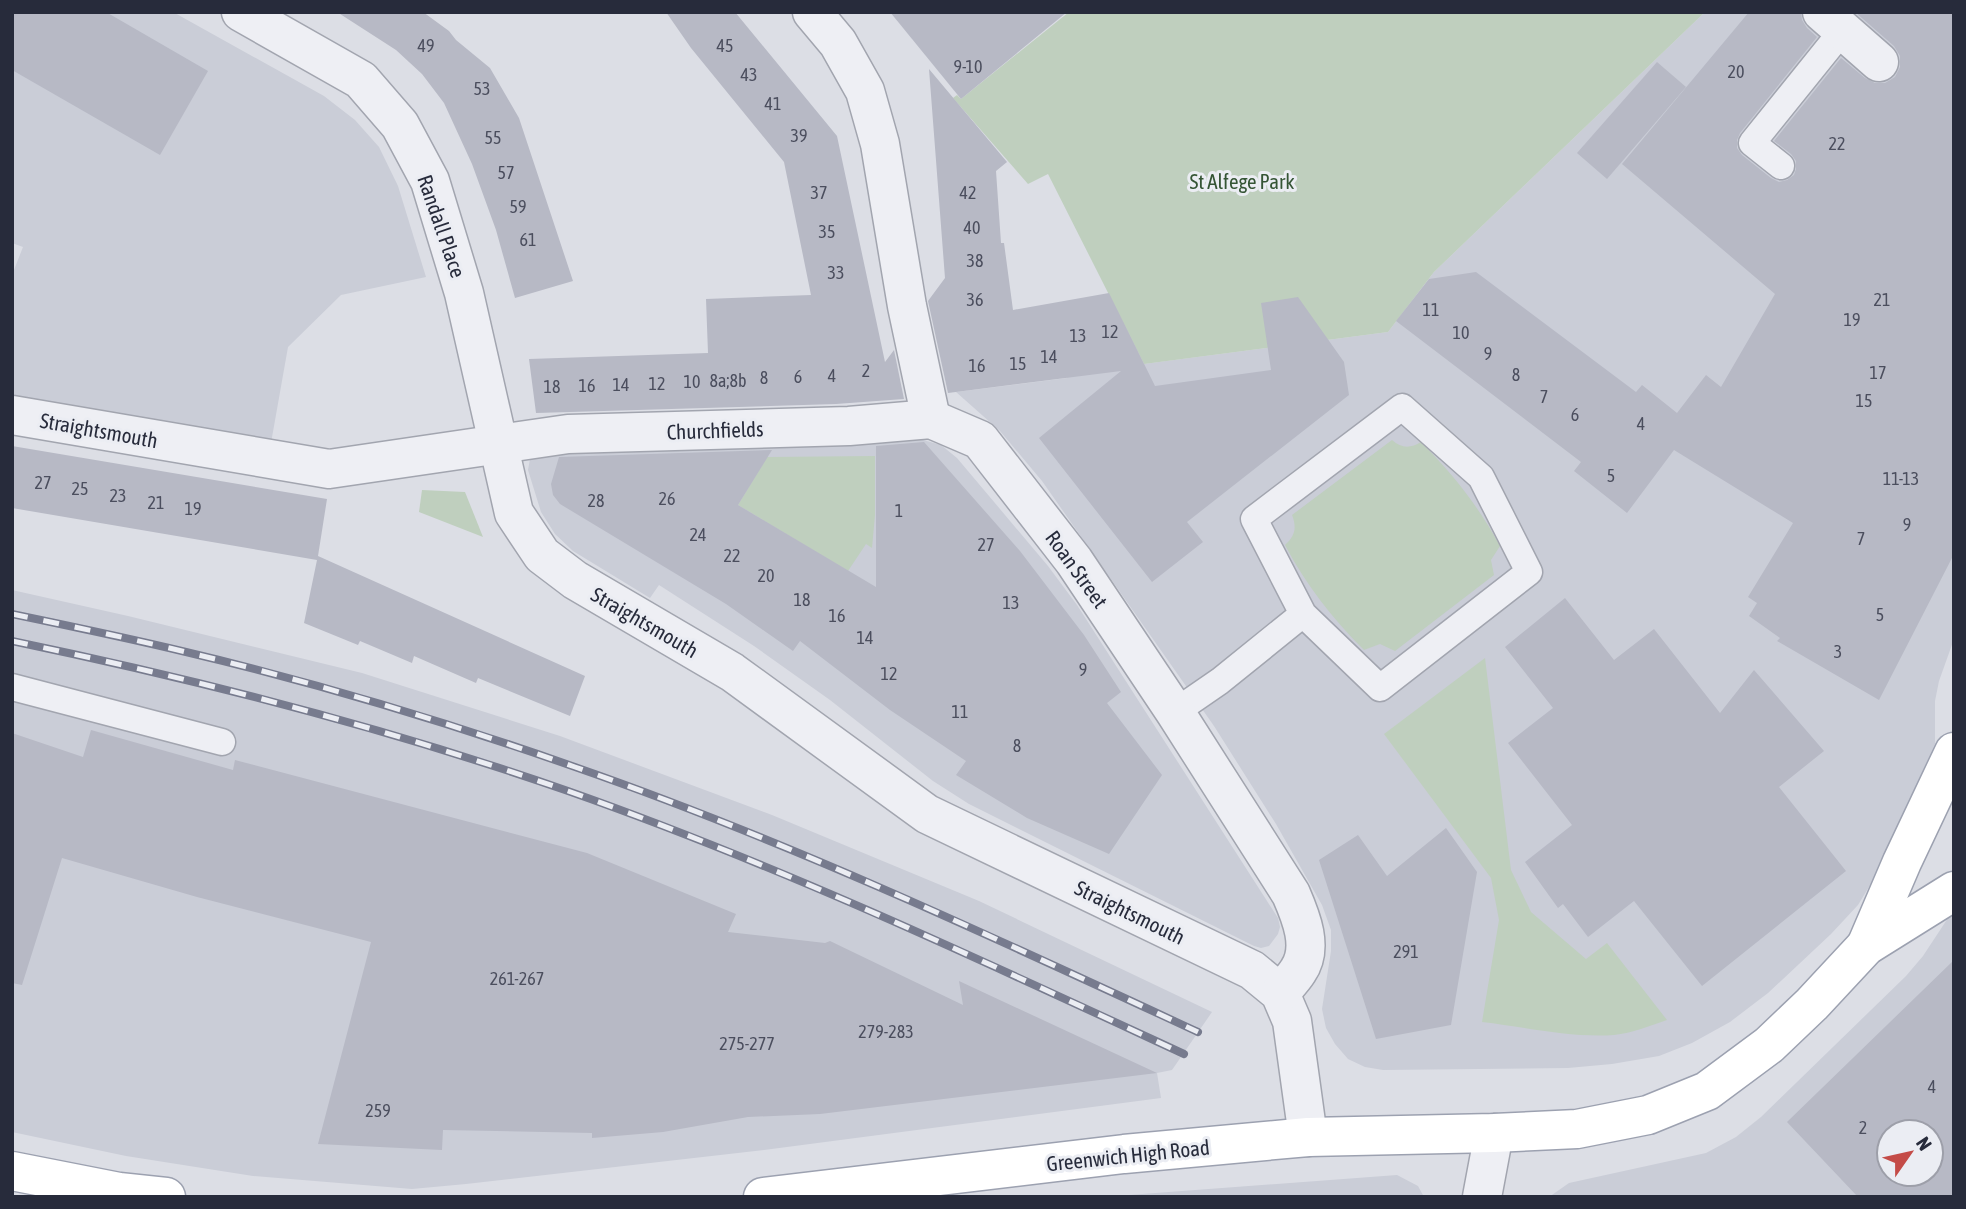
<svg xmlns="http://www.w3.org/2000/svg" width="1966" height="1209" font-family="'Asap Condensed',sans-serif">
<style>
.built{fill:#cacdd7;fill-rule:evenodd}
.green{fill:#bfcfbe}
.building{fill:#b7b9c5;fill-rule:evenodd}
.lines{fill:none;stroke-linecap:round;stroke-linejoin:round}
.lane-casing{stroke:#a2a5af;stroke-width:29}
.street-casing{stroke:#a2a5af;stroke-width:41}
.primary-casing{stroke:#9ca1b0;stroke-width:41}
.lane{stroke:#eeeff4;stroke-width:26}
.street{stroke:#eeeff4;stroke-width:38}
.primary{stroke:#fff;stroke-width:38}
.rail-casing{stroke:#777b8e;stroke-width:8}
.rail{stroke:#ebedf3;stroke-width:5;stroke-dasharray:16;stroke-linecap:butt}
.labels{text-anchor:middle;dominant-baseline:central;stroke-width:6;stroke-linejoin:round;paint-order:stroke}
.number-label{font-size:18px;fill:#4b4e5e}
.park-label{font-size:21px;fill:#355535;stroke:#ebedf3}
.street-label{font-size:21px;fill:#272b3b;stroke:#ebedf3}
</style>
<rect width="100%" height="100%" fill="#dcdee5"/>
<g class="built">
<polygon points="12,12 173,12 324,96 355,120 379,147 398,186 426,277 341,295 288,347 271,443 12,397 12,275 23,247 12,243"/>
<polygon points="1705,12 1954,12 1954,639 1939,681 1935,701 1935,744 1875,877 1858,905 1831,934 1768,993 1730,1022 1692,1043 1659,1056 1612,1064 1568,1068 1383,1070 1365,1067 1348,1059 1335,1044 1326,1028 1322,1009 1331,951 1331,930 1322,905 1276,824 1214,726 1042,481 1000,431 956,392 1067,378 1067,374 1388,332 1434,272"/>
<polygon points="923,440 941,445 957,458 1048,566 1077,605 1278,918 1280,927 1278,934 1269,946 1261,948 1254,946 969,804 933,781 830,700 754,646 659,585 650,598 573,551 555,534 541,512 528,470 530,459 555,448"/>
<polygon points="12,590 128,616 362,673 560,736 772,815 979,901 1212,1012 1172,1070 1157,1073 1161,1098 764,1150 466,1184 412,1189 253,1176 126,1156 12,1132"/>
<path d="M 1954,915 L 1954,1197 L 1549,1197 L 1569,1183 L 1706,1153 L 1736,1137 L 1761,1117 L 1906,976 L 1923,956 L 1948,918 ZM 1889,1132 L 1931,1132 L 1931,1174 L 1889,1174 Z"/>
<polygon points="1397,1175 1418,1186 1424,1197 1102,1197"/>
</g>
<g class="green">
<polygon points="1069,12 1705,12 1434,272 1388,332 1144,364 1048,174 1028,184 953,98 957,95 961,99"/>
<path d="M 1392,440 C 1402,449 1411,448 1421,442 C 1453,474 1479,507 1500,546 L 1491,560 L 1494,575 L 1395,651 L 1380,644 L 1364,650 C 1332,618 1306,585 1285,545 C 1295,536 1297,528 1292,515 Z"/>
<polygon points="875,456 875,515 872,548 866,544 848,571 738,505 767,457"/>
<polygon points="422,490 465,492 483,537 419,512"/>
<path d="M 1485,658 L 1511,870 L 1531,912 L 1586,959 L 1607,943 L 1667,1020 C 1650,1026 1632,1033 1614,1035 C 1571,1038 1525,1027 1482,1022 L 1499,920 L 1491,878 L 1384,734 Z"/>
</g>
<g class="building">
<polygon points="12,12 106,12 208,71 160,155 12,70"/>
<polygon points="337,12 423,12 449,31 456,40 490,68 519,118 573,281 515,298 496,230 472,164 444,103 422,74 396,50"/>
<polygon points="666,12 735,12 837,136 885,362 894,350 904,399 836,404 536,413 529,359 708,353 706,299 811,295 784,162 691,48"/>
<polygon points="890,12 1067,12 961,99"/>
<polygon points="1749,12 1801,12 1802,20 1807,28 1817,37 1740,133 1737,140 1737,148 1742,155 1771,178 1779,182 1787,180 1794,175 1796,169 1796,161 1791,154 1774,141 1841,58 1865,78 1875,83 1885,83 1895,77 1900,67 1900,56 1894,46 1855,12 1954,12 1954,554 1879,700 1777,641 1780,638 1749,616 1757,603 1748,597 1793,523 1674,450 1627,513 1574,471 1581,462 1396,321 1429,279 1476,272 1636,392 1642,385 1677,413 1706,375 1721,387 1775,294 1622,164"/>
<polygon points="1657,62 1686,87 1607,179 1577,153"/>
<polygon points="929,69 1007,162 996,171 1001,243 1004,243 1013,310 1109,293 1155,386 1271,370 1261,303 1298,297 1344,362 1349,395 1187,522 1203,542 1152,582 1039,438 1121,371 948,393 928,301 945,278"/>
<polygon points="924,442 1020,551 1084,635 1121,692 1107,703 1162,775 1109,854 1027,818 956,775 966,761 890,710 800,641 793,651 726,604 560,504 553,495 551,484 559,457 772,450 738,505 876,587 876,446"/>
<polygon points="12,446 327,499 318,556 585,676 570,716 478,678 476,683 414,656 412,663 360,641 358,645 304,623 317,560 12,508"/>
<polygon points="1565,598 1614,660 1654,629 1720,713 1754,670 1824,751 1779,787 1846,871 1702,986 1634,901 1588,937 1563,904 1558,908 1525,862 1572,825 1508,743 1553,708 1505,647"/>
<polygon points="91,730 233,770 235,760 587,853 736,914 728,932 825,943 830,941 963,1005 959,981 1157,1073 820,1114 748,1117 663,1132 592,1138 592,1133 443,1130 442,1150 318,1144 371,942 197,897 62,858 22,985 12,983 12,733 83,757"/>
<polygon points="1446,828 1477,872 1451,1025 1376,1039 1319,860 1358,835 1387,876"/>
<path d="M 1954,960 L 1954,1197 L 1858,1197 L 1787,1122 ZM 1889,1132 L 1931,1132 L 1931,1174 L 1889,1174 Z"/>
</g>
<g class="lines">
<g class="lane-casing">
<g id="lane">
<polyline points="1781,166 1752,143 1843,30"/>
<polyline points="12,687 222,742"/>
<polyline points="1175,712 1220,681 1303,614 1380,688 1529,572 1481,477 1402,407 1254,519 1303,614"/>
</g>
</g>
<g class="street-casing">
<g id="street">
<polyline points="241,12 361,80 400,125 430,181 464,293 514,513 542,555 575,580 732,672 927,814 1252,970 1280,993 1292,1021 1308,1137"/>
<polyline points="812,12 838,43 865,91 880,144 907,306 931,419"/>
<polyline points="1822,12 1879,62"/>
<path d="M 12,415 L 329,469 L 568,434 L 849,426 L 931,419 L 980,440 L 1074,561 L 1175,712 L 1291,894 C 1301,917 1314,948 1298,971 C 1293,979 1286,986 1280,993"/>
<polyline points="1482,1197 1494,1133"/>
</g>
</g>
<g class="primary-casing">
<g id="primary">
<polyline points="1866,946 1902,862 1954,752"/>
<polyline points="12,1171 119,1192 166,1197"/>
<polyline points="763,1197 1124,1154 1308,1137 1494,1133 1577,1129 1648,1115 1707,1091 1769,1045 1812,1004 1866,946 1954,891"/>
</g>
</g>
<use href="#lane" class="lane"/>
<use href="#street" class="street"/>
<use href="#primary" class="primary"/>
<g class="rail-casing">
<g id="rail">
<path d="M 12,614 C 70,626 128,638 186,652 C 317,683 447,722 575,767 C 788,841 993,937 1198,1032"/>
<path d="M 12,641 C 200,680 387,728 568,791 C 779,865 981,960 1184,1054"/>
</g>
</g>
<use href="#rail" class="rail"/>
</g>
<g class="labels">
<g class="number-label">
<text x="426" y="45">49</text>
<text x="725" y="45">45</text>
<text x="968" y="66">9-10</text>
<text x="1736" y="71">20</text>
<text x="749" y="74">43</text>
<text x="482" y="88">53</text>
<text x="773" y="103">41</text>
<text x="799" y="135">39</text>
<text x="493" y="137">55</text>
<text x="1837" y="143">22</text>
<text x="506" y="172">57</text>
<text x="819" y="192">37</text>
<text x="968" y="192">42</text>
<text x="518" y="206">59</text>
<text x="972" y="227">40</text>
<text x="827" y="231">35</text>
<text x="528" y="239">61</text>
<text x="975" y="260">38</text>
<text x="836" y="272">33</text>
<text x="975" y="299">36</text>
<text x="1882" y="299">21</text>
<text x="1431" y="309">11</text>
<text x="1852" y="319">19</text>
<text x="1110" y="331">12</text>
<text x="1461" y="332">10</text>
<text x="1078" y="335">13</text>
<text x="1488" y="353">9</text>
<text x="1049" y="356">14</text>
<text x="1018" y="363">15</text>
<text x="977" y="365">16</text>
<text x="866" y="370">2</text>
<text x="1878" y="372">17</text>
<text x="1516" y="374">8</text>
<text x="832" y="375">4</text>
<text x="798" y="376">6</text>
<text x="764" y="377">8</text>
<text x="728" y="380">8a;8b</text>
<text x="692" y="381">10</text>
<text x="657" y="383">12</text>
<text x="621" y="384">14</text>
<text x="587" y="385">16</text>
<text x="552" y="386">18</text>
<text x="1544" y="396">7</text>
<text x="1864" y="400">15</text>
<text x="1575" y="414">6</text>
<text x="1641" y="423">4</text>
<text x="1611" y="475">5</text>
<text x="1901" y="478">11-13</text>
<text x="43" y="482">27</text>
<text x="80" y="488">25</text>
<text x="118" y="495">23</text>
<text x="667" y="498">26</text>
<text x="596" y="500">28</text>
<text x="156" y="502">21</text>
<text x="193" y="508">19</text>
<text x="899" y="510">1</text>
<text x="1907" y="524">9</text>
<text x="698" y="534">24</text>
<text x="1861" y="538">7</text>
<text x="986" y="544">27</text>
<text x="732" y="555">22</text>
<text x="766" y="575">20</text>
<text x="802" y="599">18</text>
<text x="1011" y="602">13</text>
<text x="1880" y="614">5</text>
<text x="837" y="615">16</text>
<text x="865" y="637">14</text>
<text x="1838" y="651">3</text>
<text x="1083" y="669">9</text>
<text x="889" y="673">12</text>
<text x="960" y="711">11</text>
<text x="1017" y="745">8</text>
<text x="1406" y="951">291</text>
<text x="517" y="978">261-267</text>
<text x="886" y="1031">279-283</text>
<text x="747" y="1043">275-277</text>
<text x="1932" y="1086">4</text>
<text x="378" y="1110">259</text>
<text x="1863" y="1127">2</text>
</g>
<g class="park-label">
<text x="1242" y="181">St Alfege Park</text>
</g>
<g class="street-label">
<text transform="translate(442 226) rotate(71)">Randall Place</text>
<text transform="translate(99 430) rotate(10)">Straightsmouth</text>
<text transform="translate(715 430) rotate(-2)">Churchfields</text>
<text transform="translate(1077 569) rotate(54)">Roan Street</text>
<text transform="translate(645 622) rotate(30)">Straightsmouth</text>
<text transform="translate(1130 912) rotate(26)">Straightsmouth</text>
<text transform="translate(1128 1155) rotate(-6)">Greenwich High Road</text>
</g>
</g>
<rect width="1966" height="1209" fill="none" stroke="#272b3b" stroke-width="28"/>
<g transform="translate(1910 1153) rotate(56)"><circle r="33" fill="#ebedf3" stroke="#9d9fa9" stroke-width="2"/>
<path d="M0-5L12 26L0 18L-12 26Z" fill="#c44b47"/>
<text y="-10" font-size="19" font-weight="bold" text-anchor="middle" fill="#272b3b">N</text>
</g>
</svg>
